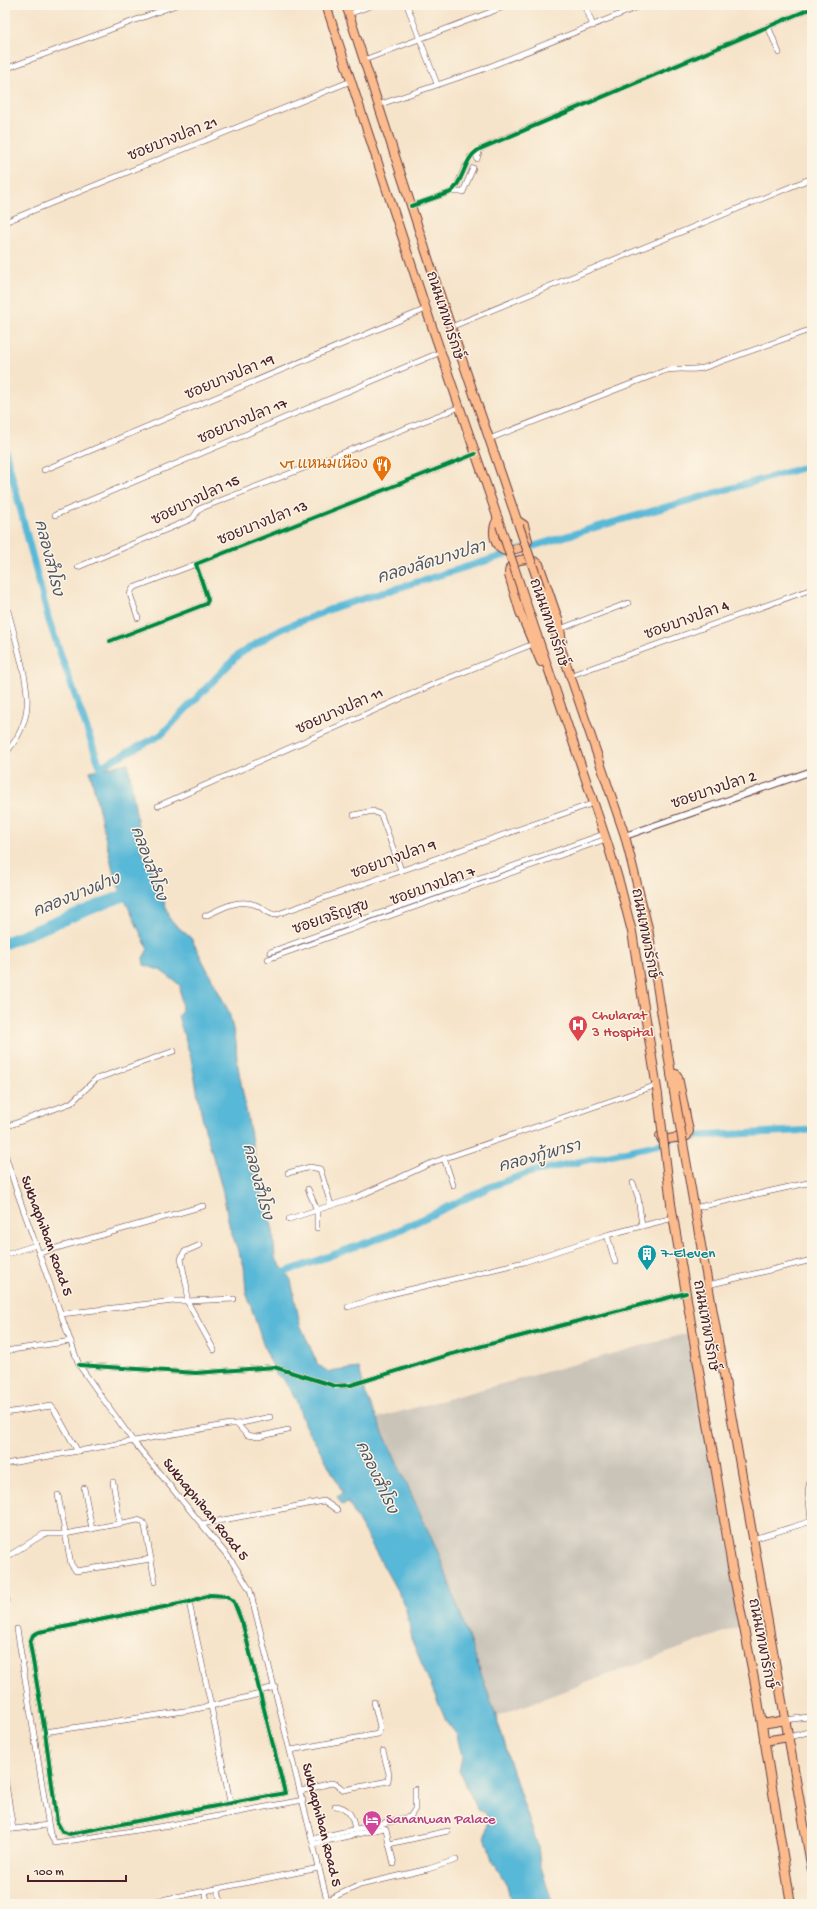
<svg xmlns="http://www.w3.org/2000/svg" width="817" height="1909" font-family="'Gochi Hand','Playpen Sans Thai',sans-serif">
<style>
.industrial{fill:#c9c3b8}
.water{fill:#59b8d7;stroke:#526c81}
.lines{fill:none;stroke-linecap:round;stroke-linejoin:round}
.canal{stroke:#59b8d7;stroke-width:7}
.river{stroke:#59b8d7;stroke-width:12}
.minor-casing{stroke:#643d43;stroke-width:6}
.tertiary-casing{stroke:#643d43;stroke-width:8}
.primary-casing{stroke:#643d43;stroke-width:10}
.minor{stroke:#fff;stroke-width:5}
.tertiary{stroke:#fff;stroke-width:6}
.primary{stroke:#fbbb8d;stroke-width:8}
.primary-bridge-casing{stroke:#643d43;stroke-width:10;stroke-linecap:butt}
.primary-bridge{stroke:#fbbb8d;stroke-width:8}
.cycleway-casing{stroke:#fcf5e5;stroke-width:6}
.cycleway{stroke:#00873e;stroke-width:4}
.labels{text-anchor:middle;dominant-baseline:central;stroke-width:3;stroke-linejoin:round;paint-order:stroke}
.street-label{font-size:15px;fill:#4a1f2b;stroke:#fcf5e5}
.food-label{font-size:15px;fill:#c56008;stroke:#fcf5e5;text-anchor:end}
.health-label{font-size:15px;fill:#be3a42;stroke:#fcf5e5;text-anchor:start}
.culture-label{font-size:15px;fill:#0d838f;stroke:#fcf5e5;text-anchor:start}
.hotel-label{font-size:15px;fill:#b23c85;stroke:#fcf5e5;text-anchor:start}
.water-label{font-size:16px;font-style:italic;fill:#4f5567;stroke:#fcf5e5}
</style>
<rect width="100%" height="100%" fill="#fcf5e5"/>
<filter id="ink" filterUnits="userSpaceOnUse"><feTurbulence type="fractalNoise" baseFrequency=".025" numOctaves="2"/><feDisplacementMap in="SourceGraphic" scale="8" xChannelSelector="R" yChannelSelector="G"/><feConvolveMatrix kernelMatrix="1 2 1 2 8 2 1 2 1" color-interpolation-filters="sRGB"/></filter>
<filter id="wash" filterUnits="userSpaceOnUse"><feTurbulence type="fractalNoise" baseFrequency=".012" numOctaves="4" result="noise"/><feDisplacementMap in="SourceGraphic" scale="16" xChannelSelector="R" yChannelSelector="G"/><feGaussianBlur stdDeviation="0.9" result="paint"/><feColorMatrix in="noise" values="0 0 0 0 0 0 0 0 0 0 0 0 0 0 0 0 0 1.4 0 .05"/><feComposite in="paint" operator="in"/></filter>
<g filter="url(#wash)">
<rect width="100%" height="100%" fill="#f6e4ca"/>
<polygon class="industrial" points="692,1332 743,1625 496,1716 440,1557 377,1418"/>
<polygon class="water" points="128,763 142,851 159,887 171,921 191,938 229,1012 236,1042 237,1061 260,1185 273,1230 275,1258 291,1280 300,1324 318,1365 329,1372 359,1368 366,1395 440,1557 496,1716 519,1791 538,1846 540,1865 553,1904 511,1904 507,1885 492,1860 485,1836 487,1823 486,1813 478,1810 459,1771 462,1757 457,1735 446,1721 413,1643 405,1605 348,1502 342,1505 337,1497 343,1493 323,1455 305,1426 296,1400 284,1380 276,1374 263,1344 246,1291 244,1266 230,1229 222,1188 203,1122 191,1058 178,1016 182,1011 180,985 160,970 144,965 143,958 148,949 115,879 90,771"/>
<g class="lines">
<g class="canal">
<polyline points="5,449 49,621 104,778"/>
<polyline points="101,766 161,735 238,655 277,631 336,607 583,531 812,465"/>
<polyline points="683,1139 699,1136 812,1130"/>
<polyline points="277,1275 393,1233 490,1187 528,1173 669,1142"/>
</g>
<polyline class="river" points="5,943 137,890"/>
</g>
</g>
<g filter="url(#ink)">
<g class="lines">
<g class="minor-casing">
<g id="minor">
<polyline points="407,5 437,84"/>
<polyline points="585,5 593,26"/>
<polyline points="349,14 373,5"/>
<polyline points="768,26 779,53"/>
<polyline points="364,60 509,5"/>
<polyline points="5,69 176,5"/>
<polyline points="378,105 481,70 643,5"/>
<polyline points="470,157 480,149 524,130 812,8"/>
<polyline points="477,159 480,149"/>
<polyline points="451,192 463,192 473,168"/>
<polyline points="411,206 451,192 456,187 466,165"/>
<polyline points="5,222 351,81"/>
<polyline points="451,327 812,178"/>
<path d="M 489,439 L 664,371 C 677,367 691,371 703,368 L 812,329"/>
<polyline points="44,470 426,309"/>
<polyline points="55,515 441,352"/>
<polyline points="78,567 189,520 193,518 199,509 460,407"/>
<path d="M 5,600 C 10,618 15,636 19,653 C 30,693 34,721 5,754"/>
<polyline points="138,618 130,594 133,588 196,564"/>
<polyline points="560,629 628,603"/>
<polyline points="110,641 206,604 208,600 196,564 475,454"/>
<polyline points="569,676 812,589"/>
<polyline points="158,806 434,684 533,644"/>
<polyline points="354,815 373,811 381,815 401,870"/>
<path d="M 205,916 C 221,909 237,898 256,905 C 263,908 267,913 275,915 L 594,803"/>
<polyline points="270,952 604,834"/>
<polyline points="268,959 606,839"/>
<polyline points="5,1127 71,1103 96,1079 174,1051"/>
<polyline points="5,1154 17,1192 79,1365 133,1441 231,1560 250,1590 328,1904"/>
<polyline points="444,1158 453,1185"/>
<polyline points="288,1173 310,1167 320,1169 331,1205"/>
<polyline points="633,1183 638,1197 642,1226"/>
<polyline points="308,1189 317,1210 317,1228"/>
<polyline points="694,1208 812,1182"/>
<polyline points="289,1219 357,1197 434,1162 657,1085"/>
<polyline points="607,1235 615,1262"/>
<polyline points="200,1245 184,1252 181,1259 187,1288 187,1301 234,1299"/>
<polyline points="39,1253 203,1206"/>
<polyline points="5,1255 36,1245"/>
<polyline points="708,1285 812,1260"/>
<polyline points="348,1307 383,1296 524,1262 607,1235 673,1218"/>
<polyline points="61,1314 174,1301 187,1301 214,1350"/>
<polyline points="5,1351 71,1341"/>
<polyline points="79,1365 196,1373 274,1367 335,1386 351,1385 448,1355 686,1293"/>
<polyline points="5,1413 51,1406 55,1411 77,1450"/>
<polyline points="237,1424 270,1417"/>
<polyline points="5,1464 230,1424 237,1424 247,1435 258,1437 288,1430"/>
<polyline points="113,1482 120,1524"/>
<polyline points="84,1488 92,1529"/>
<polyline points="58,1495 71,1564 76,1571 151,1559"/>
<polyline points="811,1521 808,1490 812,1473"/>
<polyline points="202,1524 324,1501 337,1510"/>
<polyline points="753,1539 812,1521"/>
<polyline points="5,1558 44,1534 65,1534 138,1520 143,1522 145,1526 155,1582"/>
<polygon points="210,1595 227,1596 234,1602 243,1625 285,1793 69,1834 62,1831 57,1822 45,1732 30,1643 33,1635 39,1632 189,1602"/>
<polyline points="5,1601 7,1600"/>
<polyline points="189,1602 211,1706 260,1694"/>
<polyline points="17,1629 50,1834 55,1843 170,1825 303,1800"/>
<polyline points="259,1691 275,1687"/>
<polyline points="786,1720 808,1717 812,1719"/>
<polyline points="45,1732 191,1710 211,1706 230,1802"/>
<polyline points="789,1737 808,1732 812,1729"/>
<polyline points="291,1750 378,1734 380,1727 374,1702"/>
<polyline points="5,1778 13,1829"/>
<polyline points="301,1791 331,1783 336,1784 344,1790 388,1781 389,1774 383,1751"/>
<path d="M 335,1806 C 349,1807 353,1817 355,1830"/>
<polyline points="5,1830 48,1825"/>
<polyline points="312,1839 410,1817 415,1809 415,1789"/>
<polyline points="313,1844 384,1828 386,1829 389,1844 448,1831"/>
<polyline points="389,1844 394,1864"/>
<polyline points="218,1889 221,1904"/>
<polyline points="205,1892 208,1904"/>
<polyline points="327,1900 360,1885 428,1869 456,1860"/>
<polyline points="141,1904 319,1868"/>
</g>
</g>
<g class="tertiary-casing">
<polyline id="tertiary" points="625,836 812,771"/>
</g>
<g class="primary-casing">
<g id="primary">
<polyline points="326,5 426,309 500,525"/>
<polyline points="346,5 442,301 519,526"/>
<path d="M 498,519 C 491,528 493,549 506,551 C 510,551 515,549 519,548 C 523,546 526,545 528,541 L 524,525 L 518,521"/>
<polyline points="541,590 625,836 648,928 674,1092"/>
<polyline points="525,600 607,842 620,885 632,932 658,1095"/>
<path d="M 541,662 L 520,612 L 509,575 C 508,558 528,556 539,564 L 559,622 L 562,642"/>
<polyline points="660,1136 662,1140 687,1136 689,1131 678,1077 676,1074 671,1075"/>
<polyline points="693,1200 812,1870"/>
<polyline points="671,1204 732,1567 757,1694 791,1904"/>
<polyline points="762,1724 786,1720"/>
<polyline points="764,1741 789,1737"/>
</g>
</g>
<use href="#minor" class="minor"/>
<use href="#tertiary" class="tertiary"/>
<use href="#primary" class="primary"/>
<g class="primary-bridge-casing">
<g id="primary-bridge">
<polyline points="500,525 525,600"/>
<polyline points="519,526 541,590"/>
<polyline points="674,1092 693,1200"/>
<polyline points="658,1095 671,1204"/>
</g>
</g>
<use href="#primary-bridge" class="primary-bridge"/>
<g class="cycleway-casing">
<g id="cycleway">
<path d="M 411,206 L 451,192 C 465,180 463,158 480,149 L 812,8"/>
<polyline points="110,641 206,604 208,600 196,564 475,454"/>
<polyline points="79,1365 196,1373 274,1367 335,1386 351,1385 448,1355 686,1293"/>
<polygon points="210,1595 227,1596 234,1602 243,1625 285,1793 69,1834 62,1831 57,1822 45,1732 30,1643 33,1635 39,1632 189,1602"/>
</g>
</g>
<use href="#cycleway" class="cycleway"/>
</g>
</g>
<defs>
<g id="restaurant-pin" transform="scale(1)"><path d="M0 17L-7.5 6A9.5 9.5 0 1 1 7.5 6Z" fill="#e8710a" stroke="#fcf5e5"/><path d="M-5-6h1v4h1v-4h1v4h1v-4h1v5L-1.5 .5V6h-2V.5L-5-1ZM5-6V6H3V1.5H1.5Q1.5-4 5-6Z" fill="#fff"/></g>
<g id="hospital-pin" transform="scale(1)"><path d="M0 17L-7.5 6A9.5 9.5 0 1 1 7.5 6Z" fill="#e0444e" stroke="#fcf5e5"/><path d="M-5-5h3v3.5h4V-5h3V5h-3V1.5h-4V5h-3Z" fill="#fff"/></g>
<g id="building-pin" transform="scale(1)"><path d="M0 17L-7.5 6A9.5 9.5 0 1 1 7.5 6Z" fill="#0f9aa8" stroke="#fcf5e5"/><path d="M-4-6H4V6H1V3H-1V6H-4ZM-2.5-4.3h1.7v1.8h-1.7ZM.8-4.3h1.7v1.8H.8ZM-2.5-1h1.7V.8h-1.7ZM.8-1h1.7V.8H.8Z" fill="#fff"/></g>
<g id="hotel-pin" transform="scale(1)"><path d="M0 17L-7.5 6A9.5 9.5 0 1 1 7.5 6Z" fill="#d1479c" stroke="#fcf5e5"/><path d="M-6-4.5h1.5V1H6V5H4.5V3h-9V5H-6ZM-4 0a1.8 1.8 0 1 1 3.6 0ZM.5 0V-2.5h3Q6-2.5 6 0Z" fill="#fff"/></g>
</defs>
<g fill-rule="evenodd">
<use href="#restaurant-pin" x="382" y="465"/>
<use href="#hospital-pin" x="578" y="1025"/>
<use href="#building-pin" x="647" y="1254"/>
<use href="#hotel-pin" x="372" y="1820"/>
</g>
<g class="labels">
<g class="street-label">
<text transform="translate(173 140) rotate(-22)">ซอยบางปลา 21</text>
<text transform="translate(444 316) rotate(72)">ถนนเทพารักษ์</text>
<text transform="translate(230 378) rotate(-23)">ซอยบางปลา 19</text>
<text transform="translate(243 422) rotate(-23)">ซอยบางปลา 17</text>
<text transform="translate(196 501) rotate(-26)">ซอยบางปลา 15</text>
<text transform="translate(263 524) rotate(-22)">ซอยบางปลา 13</text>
<text transform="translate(687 621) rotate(-20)">ซอยบางปลา 4</text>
<text transform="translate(548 623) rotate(71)">ถนนเทพารักษ์</text>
<text transform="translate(340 712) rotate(-24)">ซอยบางปลา 11</text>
<text transform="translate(714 791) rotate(-19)">ซอยบางปลา 2</text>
<text transform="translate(394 860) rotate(-20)">ซอยบางปลา 9</text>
<text transform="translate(433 887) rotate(-20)">ซอยบางปลา 7</text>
<text transform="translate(331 918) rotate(-19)">ซอยเจริญสุข</text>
<text transform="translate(644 934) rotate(79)">ถนนเทพารักษ์</text>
<text transform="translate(46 1236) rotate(70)">Sukhaphiban Road 5</text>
<text transform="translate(705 1326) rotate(80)">ถนนเทพารักษ์</text>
<text transform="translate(205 1510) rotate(51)">Sukhaphiban Road 5</text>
<text transform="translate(761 1644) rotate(79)">ถนนเทพารักษ์</text>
<text transform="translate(321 1825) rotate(76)">Sukhaphiban Road 5</text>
</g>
<g class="food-label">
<text x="368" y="465">VT แหนมเนือง</text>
</g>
<g class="health-label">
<text x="592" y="1016">Chularat<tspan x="592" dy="17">3 Hospital</tspan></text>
</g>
<g class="culture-label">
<text x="661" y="1254">7-Eleven</text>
</g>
<g class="hotel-label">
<text x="386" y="1820">Sananwan Palace</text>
</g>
<g class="water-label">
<text transform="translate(47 558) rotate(76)">คลองสำโรง</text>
<text transform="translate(432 564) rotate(-17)">คลองลัดบางปลา</text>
<text transform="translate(147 864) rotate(70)">คลองสำโรง</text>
<text transform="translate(77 897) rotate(-22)">คลองบางฝาง</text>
<text transform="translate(540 1158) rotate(-15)">คลองกู้พารา</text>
<text transform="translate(256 1182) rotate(75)">คลองสำโรง</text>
<text transform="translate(375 1478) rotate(65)">คลองสำโรง</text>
</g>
</g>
<rect width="817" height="1909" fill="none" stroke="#fcf5e5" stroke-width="20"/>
<path d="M28 1875v6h98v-6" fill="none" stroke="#4a1f2b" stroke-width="2"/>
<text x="34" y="1875" font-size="12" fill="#4a1f2b" stroke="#fcf5e5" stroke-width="3" paint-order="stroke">100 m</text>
</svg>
